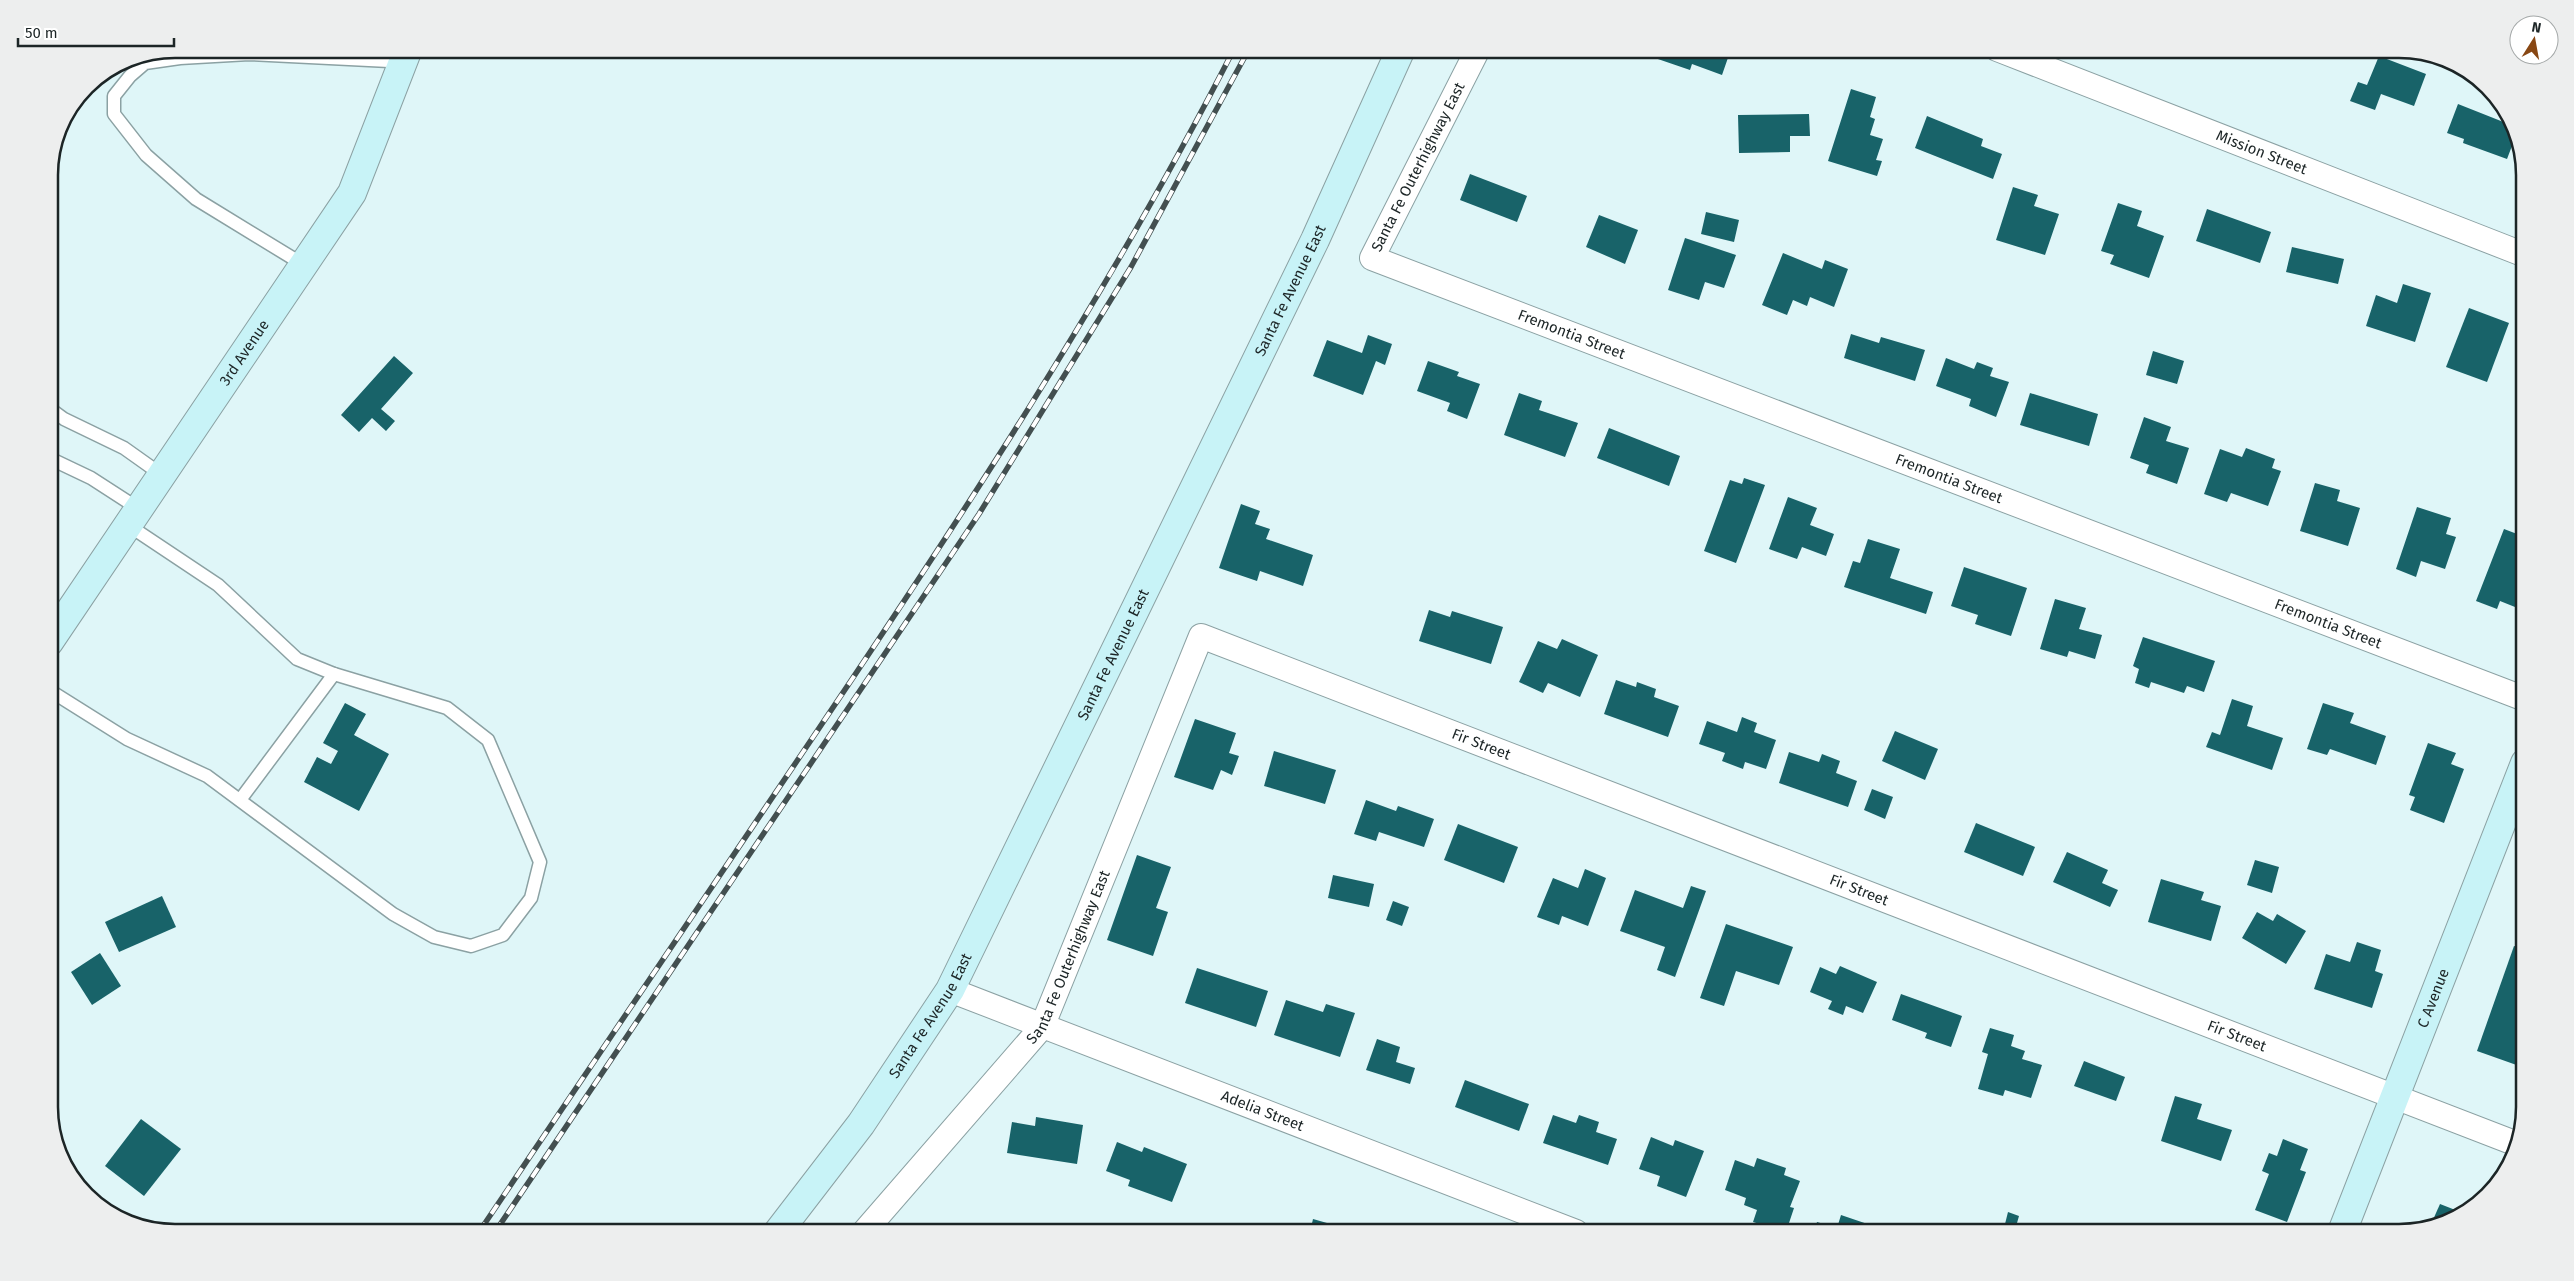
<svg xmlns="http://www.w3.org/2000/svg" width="2574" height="1281" font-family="'Fira Sans',sans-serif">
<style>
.building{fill:#186369}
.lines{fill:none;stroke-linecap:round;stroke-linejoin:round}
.lane-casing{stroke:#8ba1a3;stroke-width:15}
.street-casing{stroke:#8ba1a3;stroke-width:26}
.secondary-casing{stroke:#8ba1a3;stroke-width:30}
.lane{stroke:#fff;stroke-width:12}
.street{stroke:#fff;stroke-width:24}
.secondary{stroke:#c8f3f7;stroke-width:28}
.rail-casing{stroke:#434f50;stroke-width:5.5}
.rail{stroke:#fff;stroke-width:4;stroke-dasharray:11;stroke-linecap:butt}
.labels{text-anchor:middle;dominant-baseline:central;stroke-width:5;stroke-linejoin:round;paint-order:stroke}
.street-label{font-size:15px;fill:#1c2526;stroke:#fff}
.rim{fill:none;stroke:#1c2526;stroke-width:2.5}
</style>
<rect width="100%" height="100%" fill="#dff6f8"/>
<g class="building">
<polygon points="1655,49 1721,49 1730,52 1722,75 1692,64 1690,70 1652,57"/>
<polygon points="2379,56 2426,74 2414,106 2381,94 2375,110 2350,101 2358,82 2367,85"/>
<polygon points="1851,89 1876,97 1870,117 1875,119 1870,135 1883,139 1876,160 1882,161 1877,176 1828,161"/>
<polygon points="2458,104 2511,125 2515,138 2507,159 2463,143 2464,139 2447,133"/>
<polygon points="1809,114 1810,136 1790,136 1790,152 1739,153 1738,115"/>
<polygon points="1927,116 1983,139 1981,146 2002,154 1993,179 1915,148"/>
<polygon points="1470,174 1527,196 1517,222 1460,200"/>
<polygon points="2013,187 2038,195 2034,206 2059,214 2045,255 1996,240"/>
<polygon points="2118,203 2142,211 2137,226 2164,236 2149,278 2110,264 2114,255 2101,251"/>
<polygon points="2207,209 2271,232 2260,263 2196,241"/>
<polygon points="1706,212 1739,220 1734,242 1701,234"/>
<polygon points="1599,215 1638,230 1625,264 1586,247"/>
<polygon points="1685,238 1736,255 1724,288 1705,282 1699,300 1668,290"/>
<polygon points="2292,247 2344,259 2338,284 2286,272"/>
<polygon points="1783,253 1822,269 1825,260 1848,269 1834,307 1810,297 1807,306 1793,300 1787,315 1762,305"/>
<polygon points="2403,284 2431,293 2415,342 2366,326 2376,295 2397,303"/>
<polygon points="2469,308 2509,323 2487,382 2446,367"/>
<polygon points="1851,334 1879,343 1881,337 1925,350 1915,381 1844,358"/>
<polygon points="1368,335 1392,344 1385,365 1376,361 1363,395 1313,376 1327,340 1362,353"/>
<polygon points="2153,351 2184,361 2177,384 2146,375"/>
<polygon points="394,356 413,373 381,409 395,421 386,431 372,418 359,432 341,415"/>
<polygon points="1946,358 1974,369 1977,362 1993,368 1990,376 2009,382 1996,417 1969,406 1971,399 1936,386"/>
<polygon points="1428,361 1459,372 1457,376 1480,384 1467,419 1447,411 1450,403 1417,391"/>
<polygon points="1519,393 1542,401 1539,410 1578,423 1565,457 1504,435"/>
<polygon points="2030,393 2098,414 2089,446 2020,425"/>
<polygon points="2144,417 2171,427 2166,441 2189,448 2177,484 2146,473 2149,465 2130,458"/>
<polygon points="1609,428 1680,456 1669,486 1597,458"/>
<polygon points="2246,448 2275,459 2272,468 2281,471 2268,506 2231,493 2227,502 2204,494 2220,449 2242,457"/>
<polygon points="1744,478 1765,485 1736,563 1704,551 1730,480 1742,484"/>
<polygon points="2315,483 2340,490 2337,501 2360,508 2348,546 2300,531"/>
<polygon points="1788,497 1817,508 1810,525 1834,534 1826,556 1802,547 1797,559 1769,549"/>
<polygon points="1241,504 1260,511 1255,524 1270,529 1266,539 1313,555 1303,586 1260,571 1257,581 1219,568"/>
<polygon points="2417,507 2451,518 2446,534 2456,537 2445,569 2421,561 2416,577 2396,569"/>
<polygon points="2504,529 2525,537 2525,576 2522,583 2525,584 2525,611 2500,601 2497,609 2476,601"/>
<polygon points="1868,539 1900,549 1890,578 1933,592 1926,614 1844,587 1853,561 1860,563"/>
<polygon points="1964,567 2027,588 2011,636 1975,624 1978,615 1951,606"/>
<polygon points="2055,599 2086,608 2079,629 2102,635 2095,659 2069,651 2067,657 2040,649"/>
<polygon points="1429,610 1450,617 1452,611 1503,627 1491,664 1419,641"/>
<polygon points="2143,637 2215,661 2204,692 2187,686 2184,693 2151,682 2149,688 2135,683 2139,669 2133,666"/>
<polygon points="1562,639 1598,655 1580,697 1548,683 1543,693 1519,682 1538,641 1557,649"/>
<polygon points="1616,680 1636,687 1637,682 1656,689 1654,697 1679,706 1668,737 1604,714"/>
<polygon points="2232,699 2253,706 2247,726 2283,738 2272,770 2206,747 2212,732 2220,735"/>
<polygon points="345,703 366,714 354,735 389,754 359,811 304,782 317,757 331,764 338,751 323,743"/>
<polygon points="2323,703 2354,713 2350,723 2386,736 2376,765 2330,749 2327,755 2307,749"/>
<polygon points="1742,717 1757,723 1754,732 1776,740 1766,769 1745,762 1743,769 1722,761 1725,753 1699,744 1707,721 1737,732"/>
<polygon points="1195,719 1236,733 1229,753 1239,756 1232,775 1221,770 1213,790 1174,777"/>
<polygon points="1895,731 1938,749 1925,780 1882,761"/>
<polygon points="2428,743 2456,753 2451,764 2464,769 2444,823 2410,810 2415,797 2409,795"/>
<polygon points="1274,751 1336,770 1325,804 1264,786"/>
<polygon points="1789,752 1819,762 1822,754 1840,761 1836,773 1857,781 1848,807 1779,783"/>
<polygon points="1872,789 1893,797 1885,819 1864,810"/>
<polygon points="1366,800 1396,811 1398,806 1434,819 1424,847 1379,832 1376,841 1354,834"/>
<polygon points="1976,823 2035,847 2023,876 1964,852"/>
<polygon points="1458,824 1518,847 1504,883 1444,860"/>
<polygon points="2067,852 2108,870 2102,883 2118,890 2110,907 2053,882"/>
<polygon points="1137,855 1171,867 1156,908 1168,912 1153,956 1107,940"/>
<polygon points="2255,860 2279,867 2272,893 2247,885"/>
<polygon points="1585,869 1606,878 1588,926 1562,916 1559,925 1537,917 1553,878 1578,888"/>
<polygon points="1333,875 1374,884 1369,907 1328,898"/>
<polygon points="2161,879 2204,892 2201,900 2221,906 2211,941 2148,922"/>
<polygon points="1691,886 1706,891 1675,977 1657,970 1665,947 1620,931 1635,890 1683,908"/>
<polygon points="162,896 176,927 119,952 105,922"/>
<polygon points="1393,901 1409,907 1402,926 1386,920"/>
<polygon points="2257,912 2273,921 2277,914 2306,931 2286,964 2242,938"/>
<polygon points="1726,924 1793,947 1779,985 1736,971 1724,1006 1700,998"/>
<polygon points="2357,942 2381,950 2375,971 2383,974 2372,1008 2314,989 2326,954 2350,962"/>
<polygon points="2514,946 2525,949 2525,1068 2477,1051"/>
<polygon points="100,953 121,986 92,1005 71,972"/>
<polygon points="1840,966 1877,982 1863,1013 1846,1006 1843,1015 1828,1009 1832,1001 1810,992 1820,967 1836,974"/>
<polygon points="1197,968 1268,991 1256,1027 1185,1003"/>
<polygon points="1901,994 1962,1016 1951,1047 1925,1038 1927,1033 1892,1020"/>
<polygon points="1286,1000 1323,1012 1326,1004 1355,1013 1340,1057 1274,1035"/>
<polygon points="1990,1028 2014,1035 2011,1046 2025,1051 2022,1059 2042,1065 2031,1098 2005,1090 2003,1096 1978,1089 1988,1054 1982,1052"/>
<polygon points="1377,1039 1400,1047 1396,1062 1415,1068 1410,1084 1366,1070"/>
<polygon points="2084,1061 2125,1077 2116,1101 2074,1086"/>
<polygon points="1465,1080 1529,1104 1519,1131 1455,1107"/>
<polygon points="2175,1096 2202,1104 2197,1119 2232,1130 2221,1161 2161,1141"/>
<polygon points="1553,1115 1576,1123 1579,1115 1599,1122 1596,1132 1617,1139 1608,1165 1543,1143"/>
<polygon points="1036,1117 1083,1125 1077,1164 1007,1153 1012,1122 1035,1126"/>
<polygon points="141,1119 181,1149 144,1196 105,1166"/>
<polygon points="1651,1137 1673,1146 1675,1140 1704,1151 1686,1197 1657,1186 1660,1176 1639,1169"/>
<polygon points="2283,1139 2308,1149 2300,1170 2306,1172 2287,1222 2255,1210 2269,1174 2262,1171 2269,1153 2277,1156"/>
<polygon points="1117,1142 1142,1152 1144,1147 1187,1164 1172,1202 1128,1186 1130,1180 1106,1171"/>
<polygon points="1757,1158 1786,1168 1784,1175 1800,1181 1790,1207 1794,1208 1786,1232 1753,1222 1757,1210 1744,1205 1746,1198 1725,1190 1735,1160 1754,1167"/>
<polygon points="2440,1204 2463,1213 2432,1222"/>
<polygon points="2008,1212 2019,1216 2017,1223 2027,1226 2025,1232 2003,1232"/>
<polygon points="1841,1215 1891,1232 1814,1232 1817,1222 1837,1228"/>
<polygon points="1313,1219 1348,1229 1347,1232 1310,1232"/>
</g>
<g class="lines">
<g class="lane-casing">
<g id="lane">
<polyline points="304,265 196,199 146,155 114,114 114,96 130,76 145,63 180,58 249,54 389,61 402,65"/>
<polyline points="49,408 64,419 124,448 162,475"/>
<polyline points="49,458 91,478 139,509"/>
<polyline points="49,690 127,739 207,776 393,914 434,937 471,946 503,935 531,898 540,862 488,740 447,708 334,674 297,659 218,585 128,525"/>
<polyline points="240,800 334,674"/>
</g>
</g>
<g class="street-casing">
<g id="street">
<path id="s1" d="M 1478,49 L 1372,258 L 2525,699"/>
<path id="s2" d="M 1997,49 L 2525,255"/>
<path id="s3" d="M 950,990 L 1576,1232"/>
<path id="s4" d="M 864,1232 L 1042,1027 L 1201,636 L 2517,1144"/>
</g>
</g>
<g class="secondary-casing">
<g id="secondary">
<path id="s5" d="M 49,642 L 352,193 L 408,49"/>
<path id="s6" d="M 778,1232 L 861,1124 L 950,990 L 1315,240 L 1401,49"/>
<path id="s7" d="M 2342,1232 L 2525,763"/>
</g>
</g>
<use href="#lane" class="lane"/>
<use href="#street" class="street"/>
<use href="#secondary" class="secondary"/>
<g class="rail-casing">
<g id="rail">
<path d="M 479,1232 C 587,1072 695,912 803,752 C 957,524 1109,294 1234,49"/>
<polyline points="495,1232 979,514 1131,267 1249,49"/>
</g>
</g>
<use href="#rail" class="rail"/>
</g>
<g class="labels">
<g class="street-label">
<text stroke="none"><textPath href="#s2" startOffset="284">Mission Street</textPath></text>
<text transform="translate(1418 167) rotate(-63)">Santa Fe Outerhighway East</text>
<text stroke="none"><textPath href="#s6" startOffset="1075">Santa Fe Avenue East</textPath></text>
<text stroke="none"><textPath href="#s1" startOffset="448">Fremontia Street</textPath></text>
<text stroke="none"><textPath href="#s5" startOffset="349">3rd Avenue</textPath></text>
<text stroke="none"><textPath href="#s1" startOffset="852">Fremontia Street</textPath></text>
<text stroke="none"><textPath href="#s1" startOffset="1258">Fremontia Street</textPath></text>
<text stroke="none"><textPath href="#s6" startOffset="670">Santa Fe Avenue East</textPath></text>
<text stroke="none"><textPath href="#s4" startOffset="994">Fir Street</textPath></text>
<text stroke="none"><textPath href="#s4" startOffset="1399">Fir Street</textPath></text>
<text stroke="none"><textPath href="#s4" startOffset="346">Santa Fe Outerhighway East</textPath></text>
<text stroke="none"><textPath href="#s7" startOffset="251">C Avenue</textPath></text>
<text stroke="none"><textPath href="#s6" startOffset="265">Santa Fe Avenue East</textPath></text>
<text stroke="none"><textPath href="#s4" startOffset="1804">Fir Street</textPath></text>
<text stroke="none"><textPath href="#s3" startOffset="335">Adelia Street</textPath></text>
</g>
</g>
<path d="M0 0H2574V1281H0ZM175 58H2399A117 117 0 0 1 2516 175V1107A117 117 0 0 1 2399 1224H175A117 117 0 0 1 58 1107V175A117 117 0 0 1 175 58Z" fill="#edeeee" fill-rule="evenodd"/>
<path class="rim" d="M175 58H2399A117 117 0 0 1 2516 175V1107A117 117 0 0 1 2399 1224H175A117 117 0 0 1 58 1107V175A117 117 0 0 1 175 58Z"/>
<g transform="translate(2534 40) rotate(11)"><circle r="24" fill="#ffffff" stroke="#a4a8a8"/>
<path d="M0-4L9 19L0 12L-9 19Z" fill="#884713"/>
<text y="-8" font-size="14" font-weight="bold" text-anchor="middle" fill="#1c2526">N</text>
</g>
<path d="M18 38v8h156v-8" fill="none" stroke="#1c2526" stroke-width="2.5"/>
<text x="25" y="38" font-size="15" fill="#1c2526" stroke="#ffffff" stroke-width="4" paint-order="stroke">50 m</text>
</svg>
